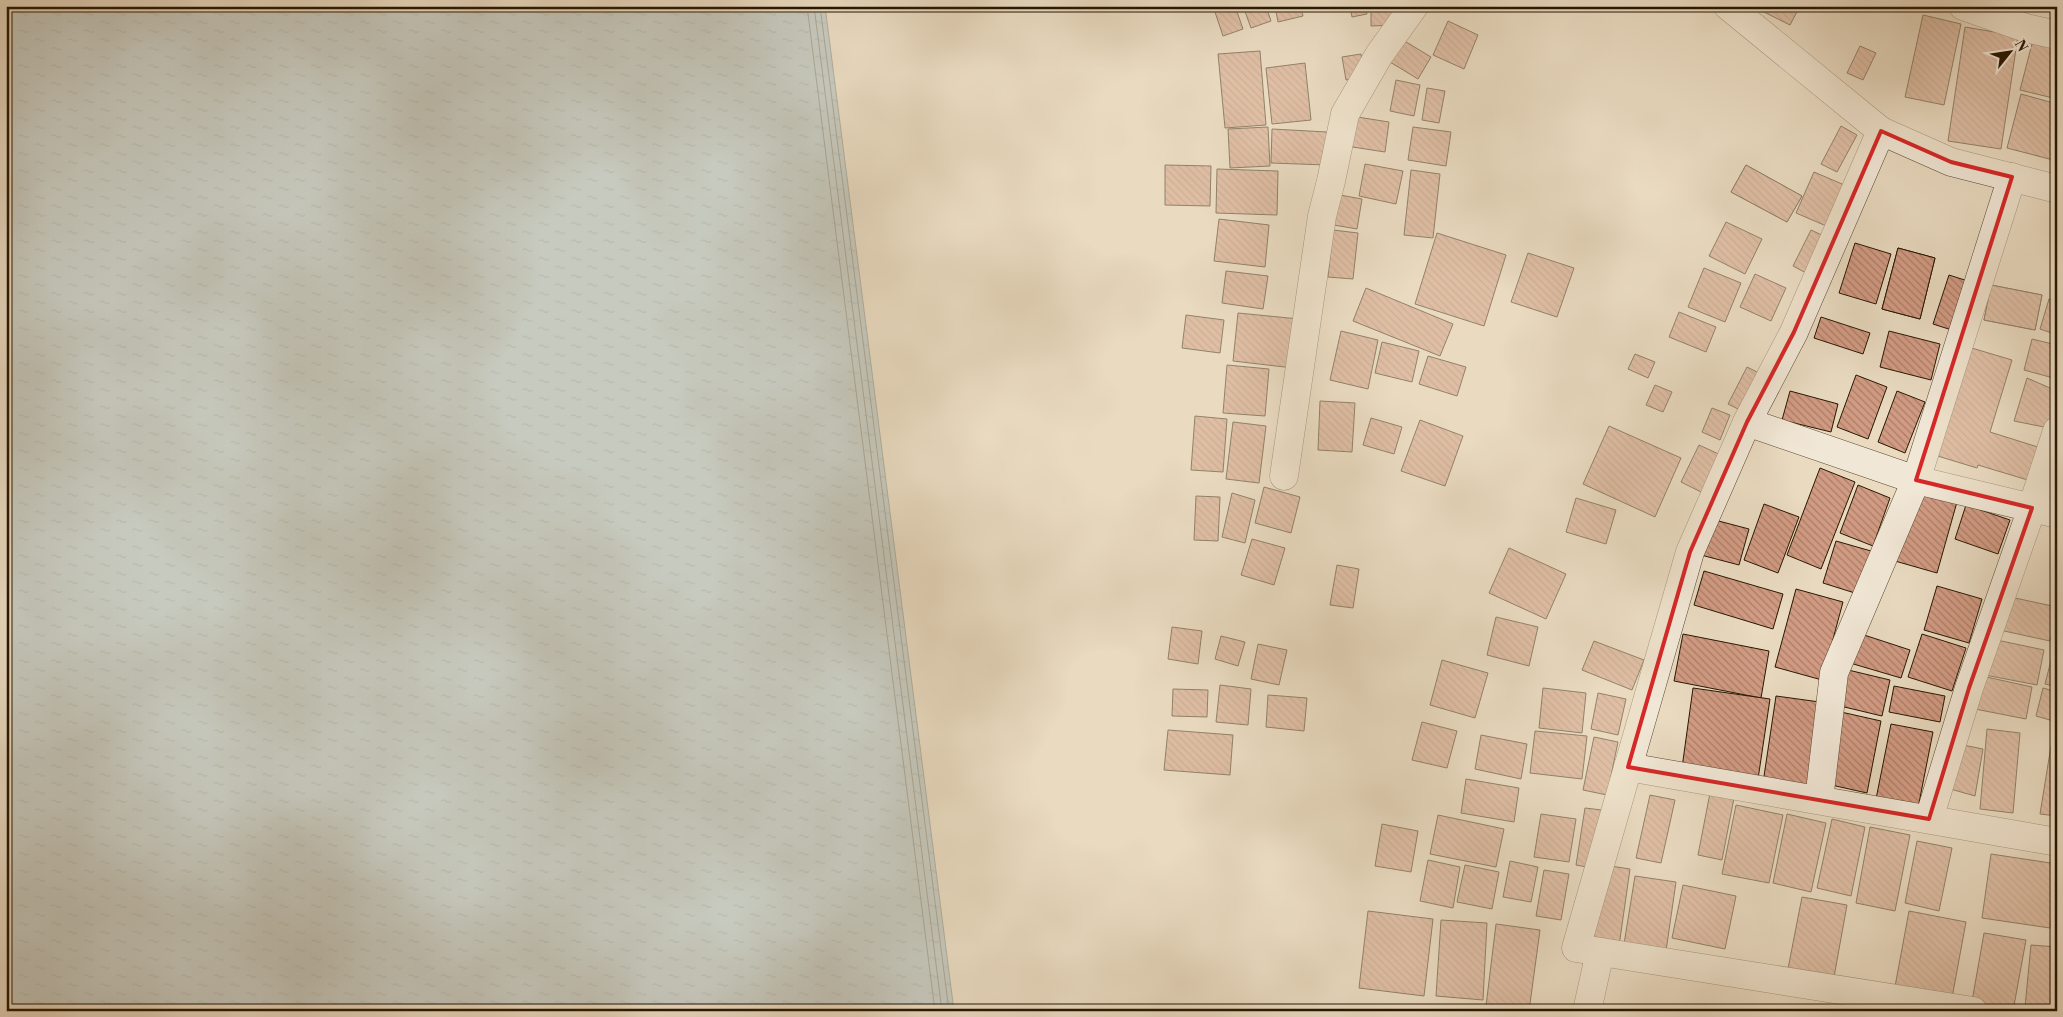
<svg xmlns="http://www.w3.org/2000/svg" width="2063" height="1017" font-family="'Libre Bodoni',serif">
<style>
.water{fill:url(#water-ripples);stroke:#6e7772}
.lines{fill:none;stroke-linecap:round;stroke-linejoin:round}
.shore{stroke:#626760;stroke-width:1}
.building{fill:url(#building-back-hatch);stroke:#271701}
.minor-casing{stroke:#584831;stroke-width:29}
.minor{stroke:#f1e7d6;stroke-width:28}
.marked{fill:none;stroke:#d62828;stroke-width:4;stroke-linejoin:round}
</style>
<defs>
<pattern id="water-ripples" width="26" height="14" patternUnits="userSpaceOnUse" patternTransform="scale(1.25)"><rect width="26" height="14" fill="#9db7be"/><path d="M2 4q2-2 4 0t4 0M15 11q2-2 4 0t4 0" fill="none" stroke="#809498"/></pattern>
<pattern id="building-back-hatch" width="6" height="6" patternUnits="userSpaceOnUse" patternTransform="scale(1.25)"><rect width="6" height="6" fill="#d29b83"/><path d="M-1 5l2 2M0 0l6 6M5-1l2 2" fill="none" stroke="#aa7d69"/></pattern>
</defs>
<rect width="100%" height="100%" fill="#e9dac0"/>
<filter id="stains"><feTurbulence type="fractalNoise" baseFrequency=".004" numOctaves="4"/><feColorMatrix values="0 0 0 0 .2 0 0 0 0 .09 0 0 0 0 .02 0 0 0 .5 -.17"/></filter>
<radialGradient id="worn" r=".72"><stop offset=".6" stop-color="#630" stop-opacity="0"/><stop offset="1" stop-color="#630" stop-opacity=".3"/></radialGradient>
<polygon class="water" points="6,6 825,6 954,1011 6,1011"/>
<g class="lines">
<g class="shore">
<polyline points="807,6 935,1011"/>
<polyline points="814,6 942,1011"/>
<polyline points="820,6 949,1011"/>
</g>
</g>
<g class="building">
<polygon points="1213,6 1235,6 1243,29 1223,36"/>
<polygon points="1243,6 1266,6 1271,21 1251,28"/>
<polygon points="1275,6 1300,6 1303,16 1278,22"/>
<polygon points="1350,6 1365,6 1367,14 1352,17"/>
<polygon points="1371,6 1395,6 1396,25 1371,26"/>
<polygon points="1760,6 1800,6 1790,25 1758,9"/>
<polygon points="2004,6 2027,6 2026,12"/>
<polygon points="2032,6 2057,6 2057,13"/>
<polygon points="1923,15 1961,24 1944,105 1905,97"/>
<polygon points="1448,21 1478,35 1464,69 1433,55"/>
<polygon points="1965,27 2018,36 2001,149 1948,141"/>
<polygon points="2034,36 2057,43 2057,99 2020,90"/>
<polygon points="1398,37 1431,57 1418,79 1385,59"/>
<polygon points="1860,46 1876,53 1863,80 1847,73"/>
<polygon points="1260,51 1266,125 1225,128 1218,54"/>
<polygon points="1361,54 1365,76 1346,80 1342,57"/>
<polygon points="1305,63 1311,120 1272,124 1266,68"/>
<polygon points="1396,80 1420,85 1414,116 1390,111"/>
<polygon points="1427,88 1445,91 1439,123 1422,120"/>
<polygon points="2021,94 2057,104 2057,161 2007,148"/>
<polygon points="1351,116 1389,122 1385,152 1346,146"/>
<polygon points="1841,126 1857,135 1837,172 1821,164"/>
<polygon points="1268,127 1270,166 1230,168 1228,129"/>
<polygon points="1413,127 1451,132 1446,166 1408,160"/>
<polygon points="1272,129 1327,132 1326,165 1271,163"/>
<polygon points="1365,164 1403,171 1396,204 1359,196"/>
<polygon points="1165,165 1211,166 1210,206 1165,205"/>
<polygon points="1746,165 1802,196 1787,222 1731,192"/>
<polygon points="1746,165 1802,196 1787,222 1731,192"/>
<polygon points="1217,169 1278,171 1277,215 1216,213"/>
<polygon points="1411,170 1440,174 1433,238 1404,235"/>
<polygon points="1814,172 1849,187 1831,228 1796,213"/>
<polygon points="1334,194 1362,199 1357,229 1328,224"/>
<polygon points="1219,219 1269,225 1265,267 1214,261"/>
<polygon points="1726,222 1762,239 1745,274 1709,256"/>
<polygon points="1333,230 1358,233 1353,279 1328,277"/>
<polygon points="1811,230 1826,237 1808,274 1793,266"/>
<polygon points="1437,233 1506,255 1484,326 1415,304"/>
<polygon points="1855,243 1891,254 1876,304 1839,293"/>
<polygon points="1898,248 1935,258 1920,319 1882,309"/>
<polygon points="1898,248 1935,258 1920,319 1882,309"/>
<polygon points="1528,253 1574,268 1557,317 1511,302"/>
<polygon points="1704,268 1741,283 1725,322 1688,307"/>
<polygon points="1226,271 1268,276 1263,309 1222,303"/>
<polygon points="1755,274 1786,288 1771,321 1740,307"/>
<polygon points="1949,275 1974,283 1958,332 1933,324"/>
<polygon points="1991,285 2042,295 2035,330 1984,320"/>
<polygon points="1991,285 2042,295 2035,330 1984,320"/>
<polygon points="1366,288 1453,324 1440,356 1353,321"/>
<polygon points="2049,299 2057,301 2057,335 2040,329"/>
<polygon points="1679,312 1716,327 1706,352 1669,337"/>
<polygon points="1238,313 1299,319 1293,368 1233,361"/>
<polygon points="1186,315 1224,320 1220,353 1182,348"/>
<polygon points="1821,317 1870,333 1863,354 1814,338"/>
<polygon points="1341,331 1378,340 1368,389 1330,380"/>
<polygon points="1889,331 1940,344 1931,380 1880,367"/>
<polygon points="2032,339 2057,345 2057,379 2024,370"/>
<polygon points="1382,342 1419,351 1412,382 1375,373"/>
<polygon points="1965,346 2012,360 1990,432 2041,448 2031,481 1978,465 1977,468 1931,454"/>
<polygon points="1635,354 1655,362 1648,378 1628,369"/>
<polygon points="1428,356 1466,367 1457,396 1419,384"/>
<polygon points="1227,365 1269,369 1265,416 1223,413"/>
<polygon points="1747,367 1761,374 1742,411 1728,404"/>
<polygon points="1856,375 1887,387 1868,439 1837,427"/>
<polygon points="2027,378 2057,391 2049,428 2014,421"/>
<polygon points="1655,385 1672,392 1663,412 1646,405"/>
<polygon points="1790,391 1838,404 1831,432 1782,420"/>
<polygon points="1897,391 1925,402 1905,453 1878,442"/>
<polygon points="1320,401 1355,403 1352,452 1318,450"/>
<polygon points="1712,408 1730,415 1720,440 1702,432"/>
<polygon points="1195,416 1227,419 1223,472 1191,470"/>
<polygon points="1371,418 1402,427 1394,454 1363,445"/>
<polygon points="1420,420 1463,436 1445,486 1401,471"/>
<polygon points="1233,422 1266,426 1259,483 1226,479"/>
<polygon points="1609,426 1681,458 1655,517 1583,484"/>
<polygon points="1699,445 1723,456 1705,494 1681,482"/>
<polygon points="2057,452 2057,490 2048,488"/>
<polygon points="1820,468 1855,482 1821,569 1787,555"/>
<polygon points="1858,485 1890,498 1873,546 1840,533"/>
<polygon points="1264,487 1300,497 1291,533 1255,523"/>
<polygon points="1232,493 1255,500 1245,543 1222,537"/>
<polygon points="1915,493 1957,502 1937,573 1888,559"/>
<polygon points="1196,496 1220,497 1218,541 1194,540"/>
<polygon points="1576,498 1616,510 1606,544 1566,532"/>
<polygon points="1764,504 1799,517 1778,573 1744,560"/>
<polygon points="1966,505 2010,520 1998,554 1955,539"/>
<polygon points="1711,519 1749,529 1739,565 1701,555"/>
<polygon points="1252,539 1285,548 1274,585 1241,575"/>
<polygon points="1836,541 1871,551 1858,594 1823,583"/>
<polygon points="1509,548 1566,574 1546,619 1489,593"/>
<polygon points="1337,565 1359,569 1353,608 1330,605"/>
<polygon points="1704,571 1783,594 1773,629 1694,605"/>
<polygon points="1937,586 1982,599 1969,643 1924,630"/>
<polygon points="1796,589 1843,602 1822,680 1775,667"/>
<polygon points="2001,595 2057,607 2050,641 1995,629"/>
<polygon points="1496,617 1538,627 1529,666 1487,655"/>
<polygon points="1172,627 1202,631 1198,664 1168,659"/>
<polygon points="1858,633 1910,650 1901,678 1850,663"/>
<polygon points="1683,634 1769,651 1761,698 1674,681"/>
<polygon points="1922,634 1966,648 1952,691 1908,677"/>
<polygon points="1221,636 1245,642 1238,666 1215,659"/>
<polygon points="1992,639 2044,650 2037,685 1985,675"/>
<polygon points="1594,641 1644,660 1632,690 1582,670"/>
<polygon points="1258,644 1287,650 1279,685 1251,679"/>
<polygon points="2054,649 2057,650 2057,687 2045,684"/>
<polygon points="1442,660 1488,673 1475,718 1430,705"/>
<polygon points="1844,669 1890,680 1882,716 1836,705"/>
<polygon points="1982,676 2032,687 2026,719 1975,709"/>
<polygon points="1220,685 1251,689 1248,725 1216,722"/>
<polygon points="1894,686 1945,696 1940,722 1889,712"/>
<polygon points="1543,688 1586,693 1582,733 1539,728"/>
<polygon points="1693,688 1770,699 1758,779 1682,768"/>
<polygon points="2043,688 2057,692 2057,722 2036,716"/>
<polygon points="1173,689 1208,690 1207,717 1172,716"/>
<polygon points="1598,693 1626,699 1618,735 1591,729"/>
<polygon points="1268,695 1307,698 1304,731 1266,727"/>
<polygon points="1776,696 1827,703 1814,791 1763,783"/>
<polygon points="1841,712 1881,721 1867,793 1827,784"/>
<polygon points="1422,722 1457,731 1447,768 1412,760"/>
<polygon points="1891,724 1933,732 1918,808 1876,799"/>
<polygon points="1987,729 2020,733 2013,813 1980,809"/>
<polygon points="1168,730 1233,735 1230,775 1164,770"/>
<polygon points="1535,731 1587,736 1582,779 1530,773"/>
<polygon points="1481,735 1527,744 1521,779 1475,769"/>
<polygon points="1594,737 1618,742 1607,795 1583,790"/>
<polygon points="1958,744 1983,749 1975,796 1947,788"/>
<polygon points="2051,746 2057,747 2057,816 2040,814"/>
<polygon points="1466,779 1519,788 1514,822 1461,813"/>
<polygon points="1710,793 1734,798 1722,860 1698,855"/>
<polygon points="1650,795 1675,800 1661,863 1636,858"/>
<polygon points="1736,805 1783,815 1769,883 1722,874"/>
<polygon points="1585,808 1602,810 1592,868 1576,865"/>
<polygon points="1541,814 1576,819 1569,862 1534,857"/>
<polygon points="1787,814 1826,823 1811,892 1773,883"/>
<polygon points="1438,815 1504,829 1496,867 1430,854"/>
<polygon points="1832,819 1865,827 1851,896 1817,888"/>
<polygon points="1382,824 1418,831 1411,872 1375,866"/>
<polygon points="1870,827 1910,835 1895,911 1856,903"/>
<polygon points="1917,841 1952,848 1939,911 1905,903"/>
<polygon points="1991,854 2057,864 2057,879 2050,928 1982,918"/>
<polygon points="1428,860 1460,867 1453,908 1420,901"/>
<polygon points="1510,861 1538,867 1531,902 1503,897"/>
<polygon points="1465,865 1499,872 1492,909 1457,902"/>
<polygon points="1604,865 1630,869 1619,946 1593,942"/>
<polygon points="1544,870 1569,874 1561,920 1536,916"/>
<polygon points="1635,876 1676,882 1666,951 1624,944"/>
<polygon points="1683,885 1736,896 1725,949 1672,938"/>
<polygon points="1802,897 1847,905 1832,988 1786,979"/>
<polygon points="1368,911 1433,919 1424,996 1359,988"/>
<polygon points="1909,911 1966,922 1951,1003 1894,992"/>
<polygon points="1441,920 1487,923 1483,1000 1436,996"/>
<polygon points="1496,924 1540,930 1529,1011 1486,1006"/>
<polygon points="1984,933 2026,940 2013,1011 1989,1011 1971,1007"/>
<polygon points="2031,945 2057,947 2055,1010 2025,1007"/>
<polygon points="1697,1007 1730,1008 1730,1011 1697,1011"/>
</g>
<g class="lines">
<g class="minor-casing">
<g id="minor">
<polyline points="1728,6 1881,131"/>
<polyline points="1963,6 2026,28 2057,35"/>
<polyline points="1747,422 1794,332 1881,131 1951,162 2057,189"/>
<polyline points="1284,476 1322,216 1331,181 1345,114 1379,55 1414,6"/>
<polyline points="1628,767 2057,842"/>
<polyline points="1819,800 1834,673 1916,480 2012,177"/>
<polyline points="1929,819 1969,688 2032,508 2057,431"/>
<polyline points="1587,1011 1600,952"/>
<polyline points="1973,1011 1576,948 1690,552 1747,422 1916,480 2057,514"/>
</g>
</g>
<use href="#minor" class="minor"/>
</g>
<path d="M0 0H2063V1017H0ZM 1881,131 L 1951,162 L 2012,177 L 1916,480 L 2032,508 L 1969,688 L 1929,819 L 1628,767 L 1690,552 L 1747,422 L 1794,332 Z" fill="#e9dac0" fill-opacity=".55" fill-rule="evenodd"/>
<path class="marked" d="M 1881,131 L 1951,162 L 2012,177 L 1916,480 L 2032,508 L 1969,688 L 1929,819 L 1628,767 L 1690,552 L 1747,422 L 1794,332 Z"/>
<rect width="2063" height="1017" fill="none" stroke="#e9dac0" stroke-width="25"/>
<rect x="8" y="8" width="2048" height="1002" fill="none" stroke="#271701" stroke-width="2.5"/>
<rect x="12" y="12" width="2038" height="992" fill="none" stroke="#271701"/>
<g transform="translate(2010 52) rotate(60)" stroke="#f1e7d6" stroke-width="4" paint-order="stroke">
<path d="M0-4L9 19L0 12L-9 19Z" fill="#271701"/>
<text y="-8" font-size="14" font-weight="bold" text-anchor="middle" fill="#271701">N</text>
</g>
<rect width="100%" height="100%" filter="url(#stains)"/>
<rect width="100%" height="100%" fill="url(#worn)"/>
</svg>
